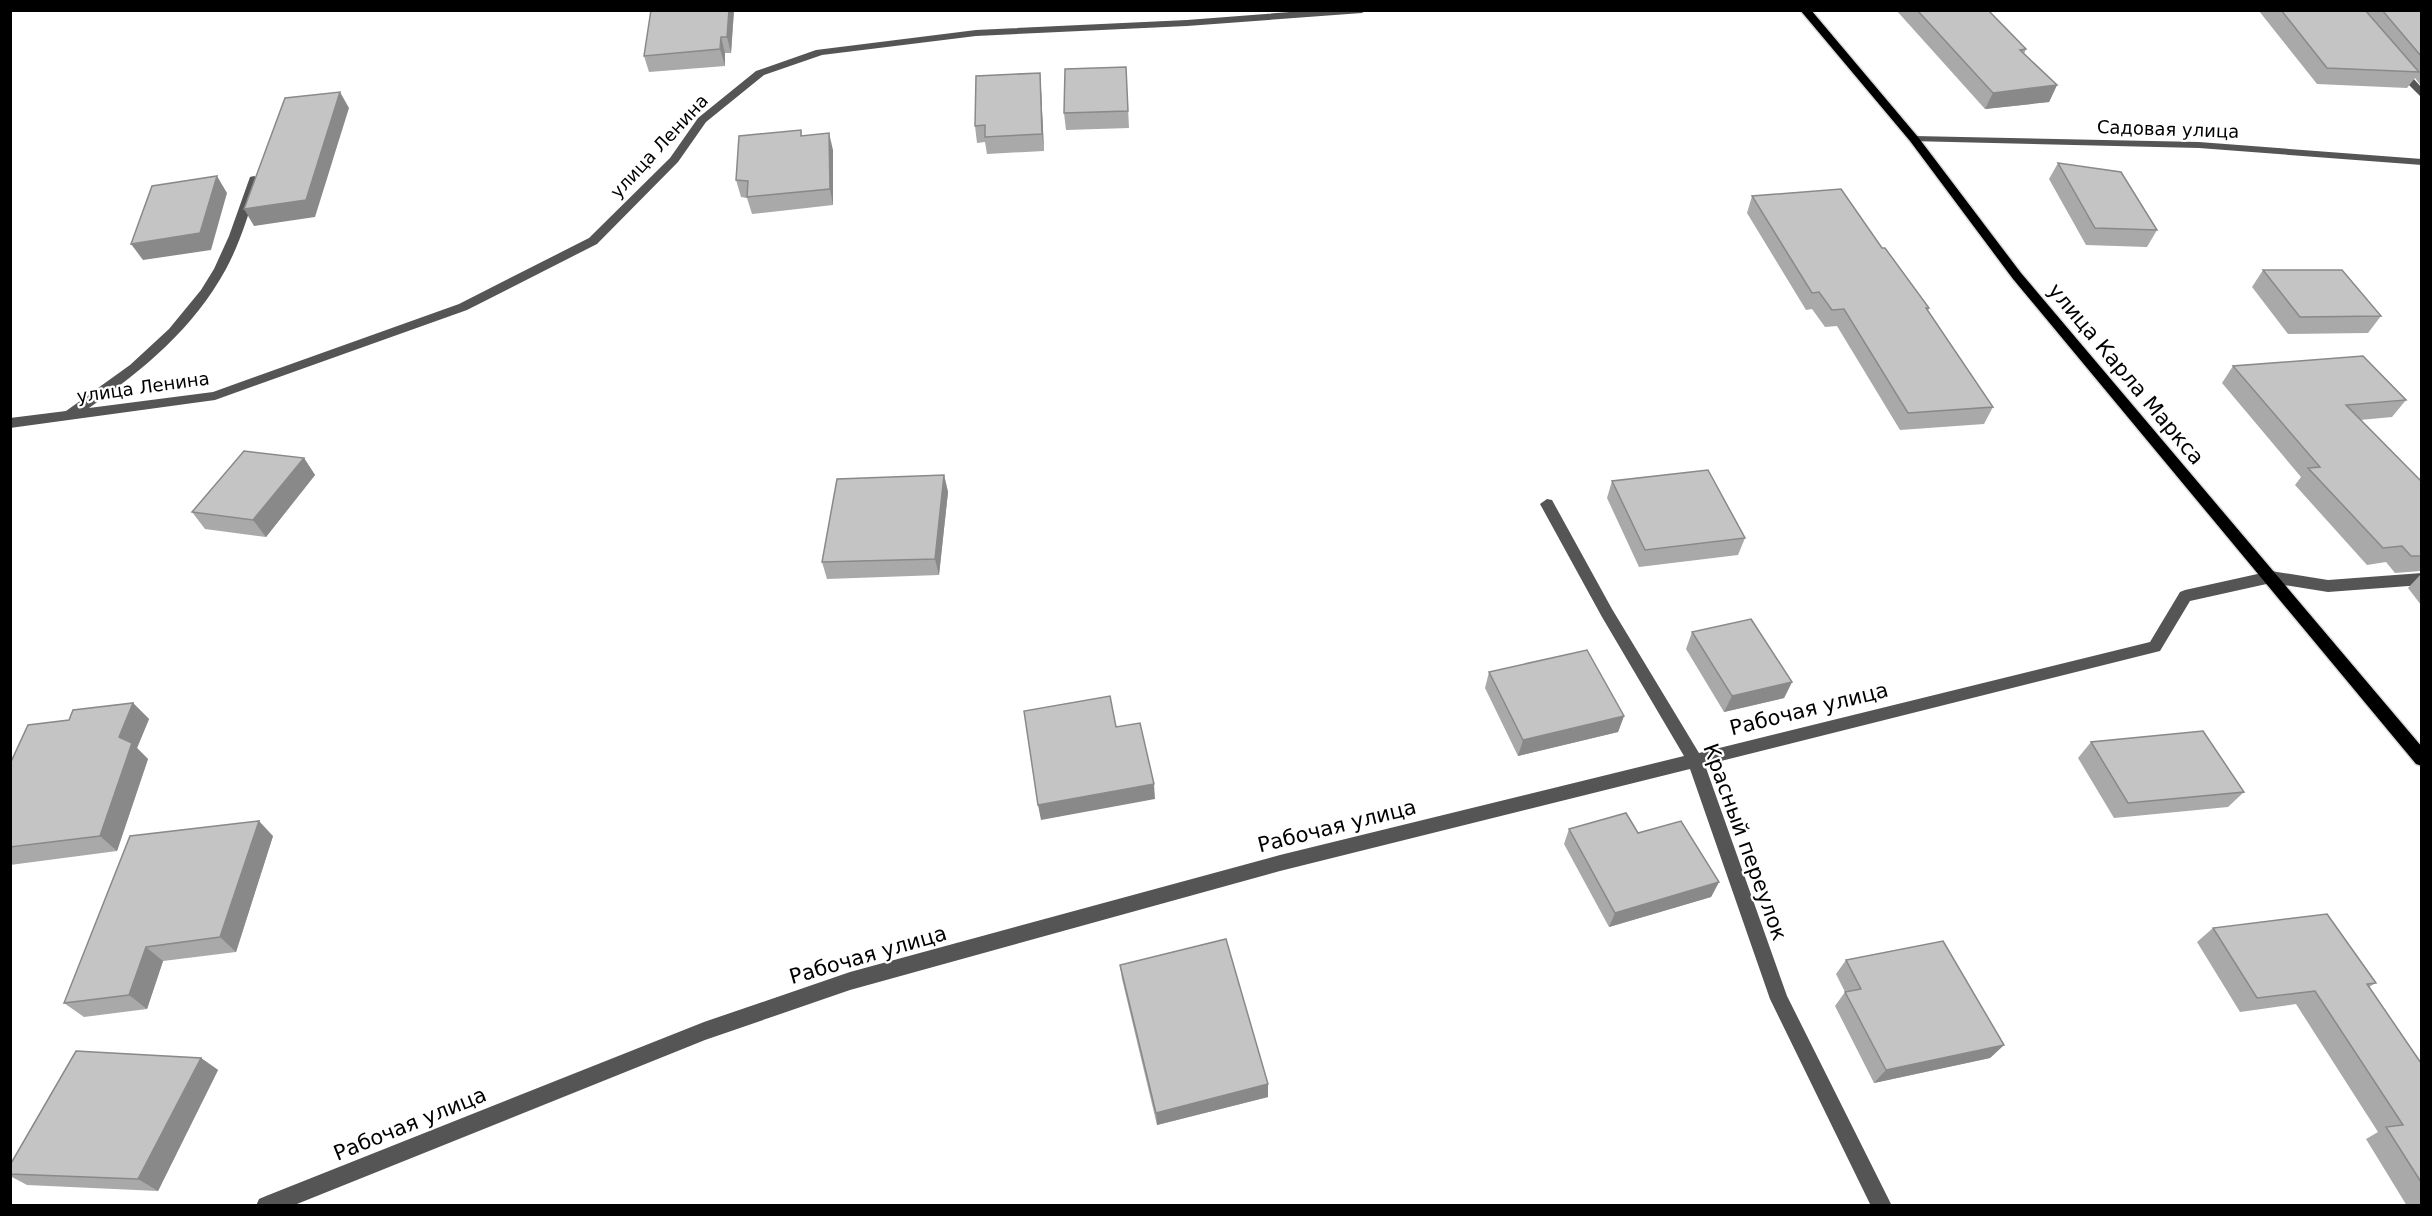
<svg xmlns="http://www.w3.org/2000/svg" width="2432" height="1216" font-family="'DejaVu Sans',sans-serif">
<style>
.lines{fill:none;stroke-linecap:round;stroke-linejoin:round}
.major-casing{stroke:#dbdbdb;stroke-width:3}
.minor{fill:#555;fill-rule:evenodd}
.major{fill:#000;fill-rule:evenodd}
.wall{fill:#a9a9a9}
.shaded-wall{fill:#898989}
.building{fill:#c4c4c4;stroke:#898989;stroke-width:1.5}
.labels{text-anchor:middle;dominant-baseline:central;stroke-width:4.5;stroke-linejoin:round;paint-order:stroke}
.far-street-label{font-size:18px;fill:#000;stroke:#fff}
.street-label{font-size:21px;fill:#000;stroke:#fff}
</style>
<rect width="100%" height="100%" fill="#fff"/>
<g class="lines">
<g class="major-casing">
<polygon id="major" points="1800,10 1811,10 1918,137 2021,273 2422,747 2422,766 2416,764 2013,279 1910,141"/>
</g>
<g class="minor">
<path d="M 1316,10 L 1367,10 L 1362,13 L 1187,26 L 976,36 L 822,55 L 764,75 L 706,122 L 678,162 L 597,244 L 467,310 L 215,400 L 10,428 L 10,418 L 66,411 L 130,365 L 169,329 L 201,290 L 214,269 L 229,236 L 250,177 L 254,176 L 260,179 C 250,209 241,241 226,269 C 194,328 143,370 89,408 L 213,392 L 459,304 L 589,238 L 670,158 L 698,118 L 756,71 L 816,50 L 976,30 L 1187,20 Z"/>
<polygon points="2394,66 2402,66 2422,88 2422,98 2394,70"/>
<polygon points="1914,136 2199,142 2422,159 2422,165 2199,148 1910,141 1910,137"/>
<polygon points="1547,499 1552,500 1612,609 1699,753 2150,642 2180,592 2185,590 2271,571 2328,580 2422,573 2422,585 2328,592 2271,583 2190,601 2160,651 1705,765 1787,996 1892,1206 1871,1206 1770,999 1690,769 1280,871 850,990 705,1040 292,1206 256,1206 259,1199 266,1196 704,1022 850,972 1280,855 1684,756 1602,617 1540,504"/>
</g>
<use href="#major" class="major"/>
</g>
<g class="wall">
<polygon points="734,10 731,53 725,53 725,66 649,72 644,56"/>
<polygon points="1896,10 1988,10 2026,49 2024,54 2057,85 2049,102 1985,109"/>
<polygon points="2421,10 2421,86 2415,78 2407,88 2317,84 2259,11"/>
<polygon points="1126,67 1129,128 1066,130 1064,113"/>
<polygon points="1040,73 1041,89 1044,151 987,154 985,142 977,143 975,126"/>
<polygon points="801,130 802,136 833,150 833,205 752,214 747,198 741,197 736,180"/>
<polygon points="2058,163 2157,230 2147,247 2086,245 2049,179"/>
<polygon points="1752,196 1882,248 1929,308 1928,311 1993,407 1984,424 1900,430 1837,326 1825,327 1812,309 1806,310 1747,213"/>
<polygon points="2263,270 2381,316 2368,333 2288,334 2252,287"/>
<polygon points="2233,366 2406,400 2392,417 2360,420 2421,481 2421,571 2395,573 2386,562 2367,565 2295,485 2301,477 2222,383"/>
<polygon points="304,458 315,475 266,537 205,529 192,512"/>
<polygon points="944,475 948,492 939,575 827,579 822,562"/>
<polygon points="1612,481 1745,538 1738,555 1639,567 1607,498"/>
<polygon points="2421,574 2421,605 2408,588"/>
<polygon points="1692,632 1792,682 1784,698 1724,712 1686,649"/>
<polygon points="1489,672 1624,716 1618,732 1518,756 1485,688"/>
<polygon points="133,703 149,719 137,748 148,759 117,851 10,865 10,764 69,720"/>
<polygon points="2091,742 2244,792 2228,807 2114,818 2078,758"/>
<polygon points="1569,829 1638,833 1719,882 1711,897 1609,927 1564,844"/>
<polygon points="273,836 236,952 163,961 147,1009 84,1017 64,1003"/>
<polygon points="2213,928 2376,983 2369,987 2421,1063 2421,1206 2407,1206 2366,1139 2378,1132 2296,1004 2240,1012 2197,942"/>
<polygon points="1846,960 2004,1045 1990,1058 1874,1083 1835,1006 1845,992 1836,974"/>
<polygon points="1120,965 1268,1084 1268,1097 1157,1125 1122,979"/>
<polygon points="201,1058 218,1070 158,1191 27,1185 10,1176 10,1174"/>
</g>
<g class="shaded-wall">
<polygon points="729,10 734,10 731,53 727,37"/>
<polygon points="721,37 725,53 725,66 720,49"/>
<polygon points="1040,73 1041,89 1044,151 1042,134"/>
<polygon points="2057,85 2049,102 1985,109 1993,93"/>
<polygon points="340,92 349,108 315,217 254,226 244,209"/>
<polygon points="829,133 833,150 833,205 830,189"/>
<polygon points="217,176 227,193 211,250 143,260 131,244"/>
<polygon points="304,458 315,475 266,537 253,520"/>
<polygon points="944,475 948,492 939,575 935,559"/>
<polygon points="1792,682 1784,698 1724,712 1732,696"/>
<polygon points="133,703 149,719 137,748 148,759 117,851 100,836 119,737"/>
<polygon points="1624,716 1618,732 1518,756 1523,740"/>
<polygon points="1154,784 1155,799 1041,820 1038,805"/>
<polygon points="259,821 273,836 236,952 220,937"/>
<polygon points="1719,882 1711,897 1609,927 1615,913"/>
<polygon points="146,947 163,961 147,1009 129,995"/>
<polygon points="2004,1045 1990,1058 1874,1083 1886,1070"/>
<polygon points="201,1058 218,1070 158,1191 138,1179"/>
<polygon points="1268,1084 1268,1097 1157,1125 1156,1113"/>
</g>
<g class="building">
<polygon points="651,10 729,10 727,37 721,37 720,49 644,56"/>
<polygon points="1917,10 1988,10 2026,49 2020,50 2057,85 1993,93"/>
<polygon points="2281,10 2365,10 2419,72 2327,68"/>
<polygon points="2382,10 2421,10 2421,56"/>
<polygon points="1126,67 1128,111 1064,113 1065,69"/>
<polygon points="1040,73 1042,134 985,137 985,125 975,126 976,76"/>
<polygon points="340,92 306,200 244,209 285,98"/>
<polygon points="801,130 801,136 829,133 830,189 747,197 748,181 736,180 739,136"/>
<polygon points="2058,163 2121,172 2157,230 2095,228"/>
<polygon points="217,176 200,233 131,244 152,186"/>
<polygon points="1841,189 1882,248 1885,248 1929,308 1926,308 1993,407 1908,413 1844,309 1832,310 1819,292 1812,293 1752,196"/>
<polygon points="2263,270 2342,270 2381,316 2300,317"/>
<polygon points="2363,356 2406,400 2346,405 2421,481 2421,556 2411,556 2402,546 2383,548 2308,468 2320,467 2233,366"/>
<polygon points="244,451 304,458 253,520 192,512"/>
<polygon points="1708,470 1745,538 1645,550 1612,481"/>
<polygon points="944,475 935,559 822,562 837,479"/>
<polygon points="1751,619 1792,682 1732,696 1692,632"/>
<polygon points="1587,650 1624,716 1523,740 1489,672"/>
<polygon points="1110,696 1116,727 1140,723 1154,784 1038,805 1024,711"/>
<polygon points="133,703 119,737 132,743 100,836 10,847 10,764 28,725 69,720 73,710"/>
<polygon points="2203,731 2244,792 2128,803 2091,742"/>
<polygon points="1626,813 1638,833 1681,821 1719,882 1615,913 1569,829"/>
<polygon points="259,821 220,937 146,947 129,995 64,1003 130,836"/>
<polygon points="2327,914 2376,983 2367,984 2421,1063 2421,1182 2386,1127 2403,1125 2315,991 2257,998 2213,928"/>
<polygon points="1226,939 1268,1084 1156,1113 1120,965"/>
<polygon points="1943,941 2004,1045 1886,1070 1845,992 1861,989 1846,960"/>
<polygon points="76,1051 201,1058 138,1179 10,1174 10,1165"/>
</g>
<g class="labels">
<g class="far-street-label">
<text transform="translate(2168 129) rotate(2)">Садовая улица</text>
<text transform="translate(659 146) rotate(-47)">улица Ленина</text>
<text transform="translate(143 387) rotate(-8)">улица Ленина</text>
</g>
<g class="street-label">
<text transform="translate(2126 374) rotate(50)">улица Карла Маркса</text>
<text transform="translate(1809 709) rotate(-14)">Рабочая улица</text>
<text transform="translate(1337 826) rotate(-14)">Рабочая улица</text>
<text transform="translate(1745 842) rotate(70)">Красный переулок</text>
<text transform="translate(868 955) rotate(-16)">Рабочая улица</text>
<text transform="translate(410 1124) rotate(-22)">Рабочая улица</text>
</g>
</g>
<rect width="2432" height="1216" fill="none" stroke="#000000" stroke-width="24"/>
</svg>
